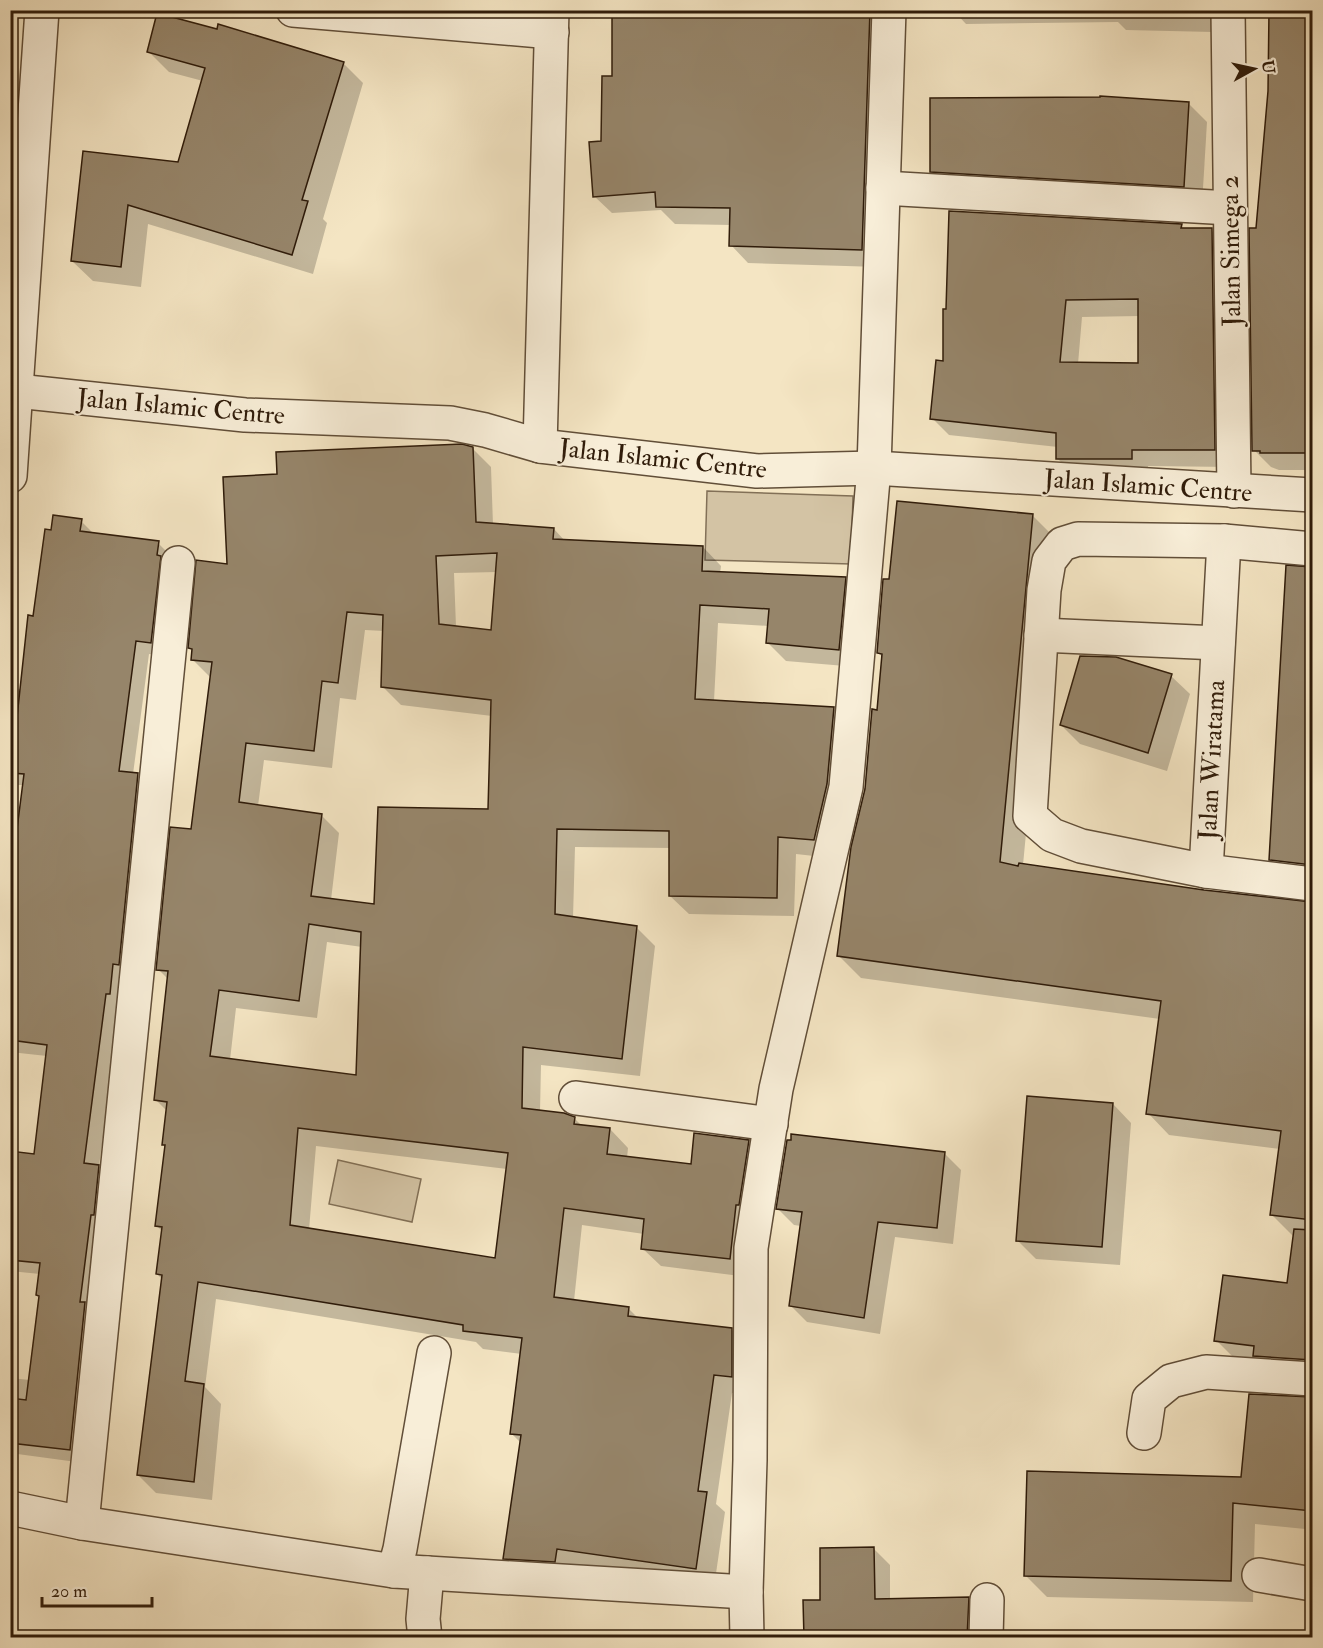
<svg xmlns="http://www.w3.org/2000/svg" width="1323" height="1648" font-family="'IM FELL Double Pica',serif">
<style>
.green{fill:#d3c3a4;stroke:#827057;stroke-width:1.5}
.shadow{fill:#0003;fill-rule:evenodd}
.building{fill:#96856a;stroke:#301c0a;stroke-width:1.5;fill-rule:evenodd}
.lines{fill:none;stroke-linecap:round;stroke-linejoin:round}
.minor-casing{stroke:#614e38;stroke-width:36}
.minor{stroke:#f8eed8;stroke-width:33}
.labels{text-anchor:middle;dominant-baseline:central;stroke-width:4.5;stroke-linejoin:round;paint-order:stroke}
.street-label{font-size:26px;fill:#301c0a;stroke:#f8eed8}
</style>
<rect width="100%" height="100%" fill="#f4e5c3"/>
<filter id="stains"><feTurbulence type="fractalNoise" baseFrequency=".00333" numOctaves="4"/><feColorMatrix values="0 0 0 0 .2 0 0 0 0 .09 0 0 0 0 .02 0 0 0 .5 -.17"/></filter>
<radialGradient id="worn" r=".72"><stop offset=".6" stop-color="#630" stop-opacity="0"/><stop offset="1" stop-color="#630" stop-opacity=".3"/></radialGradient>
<g class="green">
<polygon points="707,491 853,496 851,564 705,560"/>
<polygon points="338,1160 421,1179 412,1222 329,1204"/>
</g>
<g class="shadow">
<polygon points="614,10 890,10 879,267 748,263 731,245 731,225 675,224 661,210 612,213 594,196 613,77"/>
<polygon points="953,10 1213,10 1213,32 1126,30 1118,22 966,24"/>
<polygon points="1271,10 1312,10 1312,470 1279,470 1271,467 1254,450 1257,229 1269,91"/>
<polygon points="149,52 343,63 363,83 323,219 327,223 313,274 148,224 141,287 93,281 72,261 85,152 179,164 203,81 169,72"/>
<polygon points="1188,103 1207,122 1202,205 951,190 932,171"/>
<path d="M 1181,225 L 1185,230 L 1211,230 L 1228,247 L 1231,467 L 1148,466 L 1148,475 L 1074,475 L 1057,458 L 1058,447 L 949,435 L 932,418 L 945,363 ZM 1140,316 L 1140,364 L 1078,364 L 1082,317 Z"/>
<path d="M 472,448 L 491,467 L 493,525 L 554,529 L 565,541 L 703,547 L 721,566 L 720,574 L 845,579 L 863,597 L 857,667 L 786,661 L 768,643 L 769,626 L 718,623 L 714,701 L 834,709 L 852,727 L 832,858 L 796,854 L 794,916 L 689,914 L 670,896 L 671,848 L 575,847 L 573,918 L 637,928 L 655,946 L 640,1076 L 541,1065 L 540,1111 L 574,1118 L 582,1126 L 610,1129 L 628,1148 L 627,1158 L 692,1165 L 748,1141 L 767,1160 L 748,1277 L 661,1266 L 642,1248 L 644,1234 L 582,1225 L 574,1301 L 628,1308 L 638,1318 L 731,1329 L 750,1348 L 749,1395 L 732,1393 L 716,1504 L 725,1512 L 714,1587 L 523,1576 L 505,1558 L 521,1443 L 511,1433 L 522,1354 L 483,1349 L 476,1342 L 216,1299 L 205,1387 L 221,1404 L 212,1500 L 156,1493 L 138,1475 L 163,1280 L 157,1274 L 163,1232 L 157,1226 L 166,1147 L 164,1144 L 168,1112 L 155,1099 L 169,980 L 158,969 L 193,831 L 211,678 L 192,659 L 193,651 L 190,648 L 228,566 L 278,476 ZM 497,572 L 492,631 L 456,627 L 454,573 ZM 365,630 L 384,631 L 383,687 L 401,705 L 492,716 L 490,811 L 376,906 L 331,900 L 339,833 L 321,815 L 258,806 L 264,760 L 332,768 L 340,698 L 356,700 ZM 327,942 L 362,947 L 358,1076 L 230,1060 L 236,1008 L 317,1018 ZM 316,1146 L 507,1169 L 497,1260 L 309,1230 Z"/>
<polygon points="1032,515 1054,537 1023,865 1203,891 1312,904 1312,1380 1238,1362 1216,1340 1288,1285 1294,1237 1271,1214 1280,1149 1169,1135 1148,1113 1160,1019 861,978 839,956 878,711 884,658 878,653 891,581"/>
<polygon points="81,521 95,535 158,543 171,556 164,656 149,654 133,774 137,774 151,788 99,1166 112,1180 84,1463 10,1453 10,1378 30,1380 40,1297 40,1274 10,1271 10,1152 36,1156 47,1056 10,1052 10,903 25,785 10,785 10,688 21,689 52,531"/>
<polygon points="1287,567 1312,568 1312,884 1292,881 1270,859"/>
<polygon points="1171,676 1190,694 1167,771 1080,744 1061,725"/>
<polygon points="1113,1104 1131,1123 1120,1265 1036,1259 1017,1240"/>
<polygon points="945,1154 961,1170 953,1244 895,1237 880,1334 807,1322 791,1306 801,1226 794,1225 778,1209"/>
<polygon points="1311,1399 1312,1399 1312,1537 1305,1529 1255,1524 1253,1602 1047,1597 1025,1575 1242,1478"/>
<polygon points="874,1549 890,1565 890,1600 968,1599 984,1615 983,1638 806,1638 821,1602"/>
<polygon points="1309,1627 1312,1628 1312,1638 1308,1638"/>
<polygon points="532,1631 538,1638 454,1638 454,1633"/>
</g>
<g class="building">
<polygon points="612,10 870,10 862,250 729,246 730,208 656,207 655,192 593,197 589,142 601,141 602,76 612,76"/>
<polygon points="1269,10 1312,10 1312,453 1260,453 1260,451 1252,451 1249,228 1256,228 1268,91"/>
<polygon points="157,13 217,29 218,24 344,62 302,200 308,201 292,255 128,205 121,267 71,261 83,151 178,162 205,68 147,52"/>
<polygon points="1100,96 1189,102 1184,187 930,172 930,98 1100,97"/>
<path d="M 949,211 L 1182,224 L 1181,228 L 1212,228 L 1215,450 L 1132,450 L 1132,459 L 1056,459 L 1056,433 L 930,419 L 936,360 L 943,361 L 943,309 L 946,309 ZM 1138,299 L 1138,363 L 1060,362 L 1066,300 Z"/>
<path d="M 462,444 L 473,447 L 476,522 L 554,528 L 553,539 L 703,546 L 702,571 L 846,577 L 839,650 L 766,643 L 769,609 L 700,605 L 695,699 L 834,707 L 827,784 L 814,840 L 778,837 L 777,898 L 669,896 L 669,831 L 557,829 L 555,914 L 637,926 L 622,1059 L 523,1047 L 522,1108 L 564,1113 L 575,1117 L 574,1124 L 610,1128 L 607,1154 L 691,1164 L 694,1133 L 749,1140 L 739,1205 L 736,1205 L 730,1259 L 641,1249 L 644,1219 L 564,1208 L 554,1297 L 629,1307 L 628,1316 L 732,1328 L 732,1377 L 714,1375 L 698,1491 L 707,1492 L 696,1569 L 557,1549 L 555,1562 L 503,1559 L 521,1435 L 510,1434 L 522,1338 L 463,1331 L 463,1325 L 198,1282 L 185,1381 L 204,1384 L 194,1482 L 137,1475 L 162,1275 L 156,1274 L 162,1227 L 155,1226 L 165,1145 L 162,1145 L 167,1102 L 154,1100 L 168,971 L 156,970 L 170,827 L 191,829 L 212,662 L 191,660 L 192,649 L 188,648 L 196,560 L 227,564 L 223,477 L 277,474 L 276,452 ZM 497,553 L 491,630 L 439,624 L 436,556 ZM 347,612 L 383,615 L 381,687 L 491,700 L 488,809 L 378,807 L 374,904 L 311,896 L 322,814 L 239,802 L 246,743 L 314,751 L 322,681 L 338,683 ZM 309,924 L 361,932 L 356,1075 L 210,1056 L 219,990 L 299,1001 ZM 298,1128 L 508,1153 L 495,1258 L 290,1225 Z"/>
<polygon points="897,501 1033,514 1000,862 1018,866 1019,863 1204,890 1312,902 1312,1220 1270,1215 1281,1131 1146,1114 1161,1001 837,956 851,847 865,789 872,709 877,710 882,654 877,653 883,579 889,579"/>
<polygon points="53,515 82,519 80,531 159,541 157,555 161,556 151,643 136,641 119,771 138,773 119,965 113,964 110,994 106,994 84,1163 99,1165 94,1215 91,1215 80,1302 85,1302 70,1450 10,1443 10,1398 26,1400 39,1296 36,1295 40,1263 10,1260 10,1151 34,1154 47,1045 10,1040 10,884 24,774 11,773 28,615 33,616 45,529 51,530"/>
<polygon points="1286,565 1312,567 1312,865 1269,860"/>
<polygon points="1080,656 1116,657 1172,674 1148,753 1060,725"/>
<polygon points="1027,1096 1113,1103 1102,1247 1016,1241"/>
<polygon points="791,1134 945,1152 937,1228 878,1222 864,1318 789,1306 802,1212 776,1209 787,1140 791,1140"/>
<polygon points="1294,1229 1312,1230 1312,1360 1253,1356 1254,1346 1214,1341 1223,1275 1287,1283"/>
<polygon points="1249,1394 1312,1397 1312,1511 1233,1503 1231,1581 1024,1576 1027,1471 1241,1477"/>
<polygon points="874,1547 875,1599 969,1597 967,1638 804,1638 803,1600 820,1600 820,1548"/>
</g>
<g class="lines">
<g class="minor-casing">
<g id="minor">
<polyline points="293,10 552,32"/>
<polyline points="1228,10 1234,491"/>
<polyline points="883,188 1230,208"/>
<polyline points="17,391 245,415 450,423 485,430 540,446 757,471 874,468 1312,495"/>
<polyline points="540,446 552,10"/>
<polyline points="10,476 42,10"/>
<polyline points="1312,549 1224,541 1078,539 1062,544 1049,561 1044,590 1030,816 1052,835 1081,846 1206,871 1312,884"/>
<polyline points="1041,635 1218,643"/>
<polyline points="1206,871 1224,541"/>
<polyline points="576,1098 771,1124"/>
<polyline points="1144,1433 1149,1399 1171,1381 1206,1372 1312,1379"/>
<polyline points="10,1508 82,1523 394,1571 746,1592"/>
<polyline points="82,1523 178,563"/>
<polyline points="394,1571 400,1549 434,1353"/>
<polyline points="1259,1575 1312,1584"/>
<polyline points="425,1638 423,1619 427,1573"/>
<polyline points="747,1638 746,1592 750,1460 751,1248 776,1089 846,787 874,468 889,10"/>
<polyline points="986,1638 987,1600"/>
</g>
</g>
<use href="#minor" class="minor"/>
</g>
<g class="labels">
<g class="street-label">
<text transform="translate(1231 251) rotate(-91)">Jalan Simega 2</text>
<text transform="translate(181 407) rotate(5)">Jalan Islamic Centre</text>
<text transform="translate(663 459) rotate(6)">Jalan Islamic Centre</text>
<text transform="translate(1148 486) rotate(4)">Jalan Islamic Centre</text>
<text transform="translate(1212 760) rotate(-87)">Jalan Wiratama</text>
</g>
</g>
<rect width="1323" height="1648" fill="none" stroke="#f4e5c3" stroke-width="36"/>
<rect x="12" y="12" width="1299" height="1624" fill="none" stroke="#301c0a" stroke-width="3"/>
<rect x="18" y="18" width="1287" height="1612" fill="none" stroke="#301c0a" stroke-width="1.5"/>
<g transform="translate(1254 69) rotate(82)" stroke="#f8eed8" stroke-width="4.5" paint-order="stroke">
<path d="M0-4.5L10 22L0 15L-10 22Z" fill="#301c0a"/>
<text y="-9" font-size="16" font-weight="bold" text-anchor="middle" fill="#301c0a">U</text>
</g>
<path d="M42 1597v9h110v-9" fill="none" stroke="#301c0a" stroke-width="3"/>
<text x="51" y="1597" font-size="18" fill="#301c0a" stroke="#f8eed8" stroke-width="4.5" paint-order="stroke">20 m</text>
<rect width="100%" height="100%" filter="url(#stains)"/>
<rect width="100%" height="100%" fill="url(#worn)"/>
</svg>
